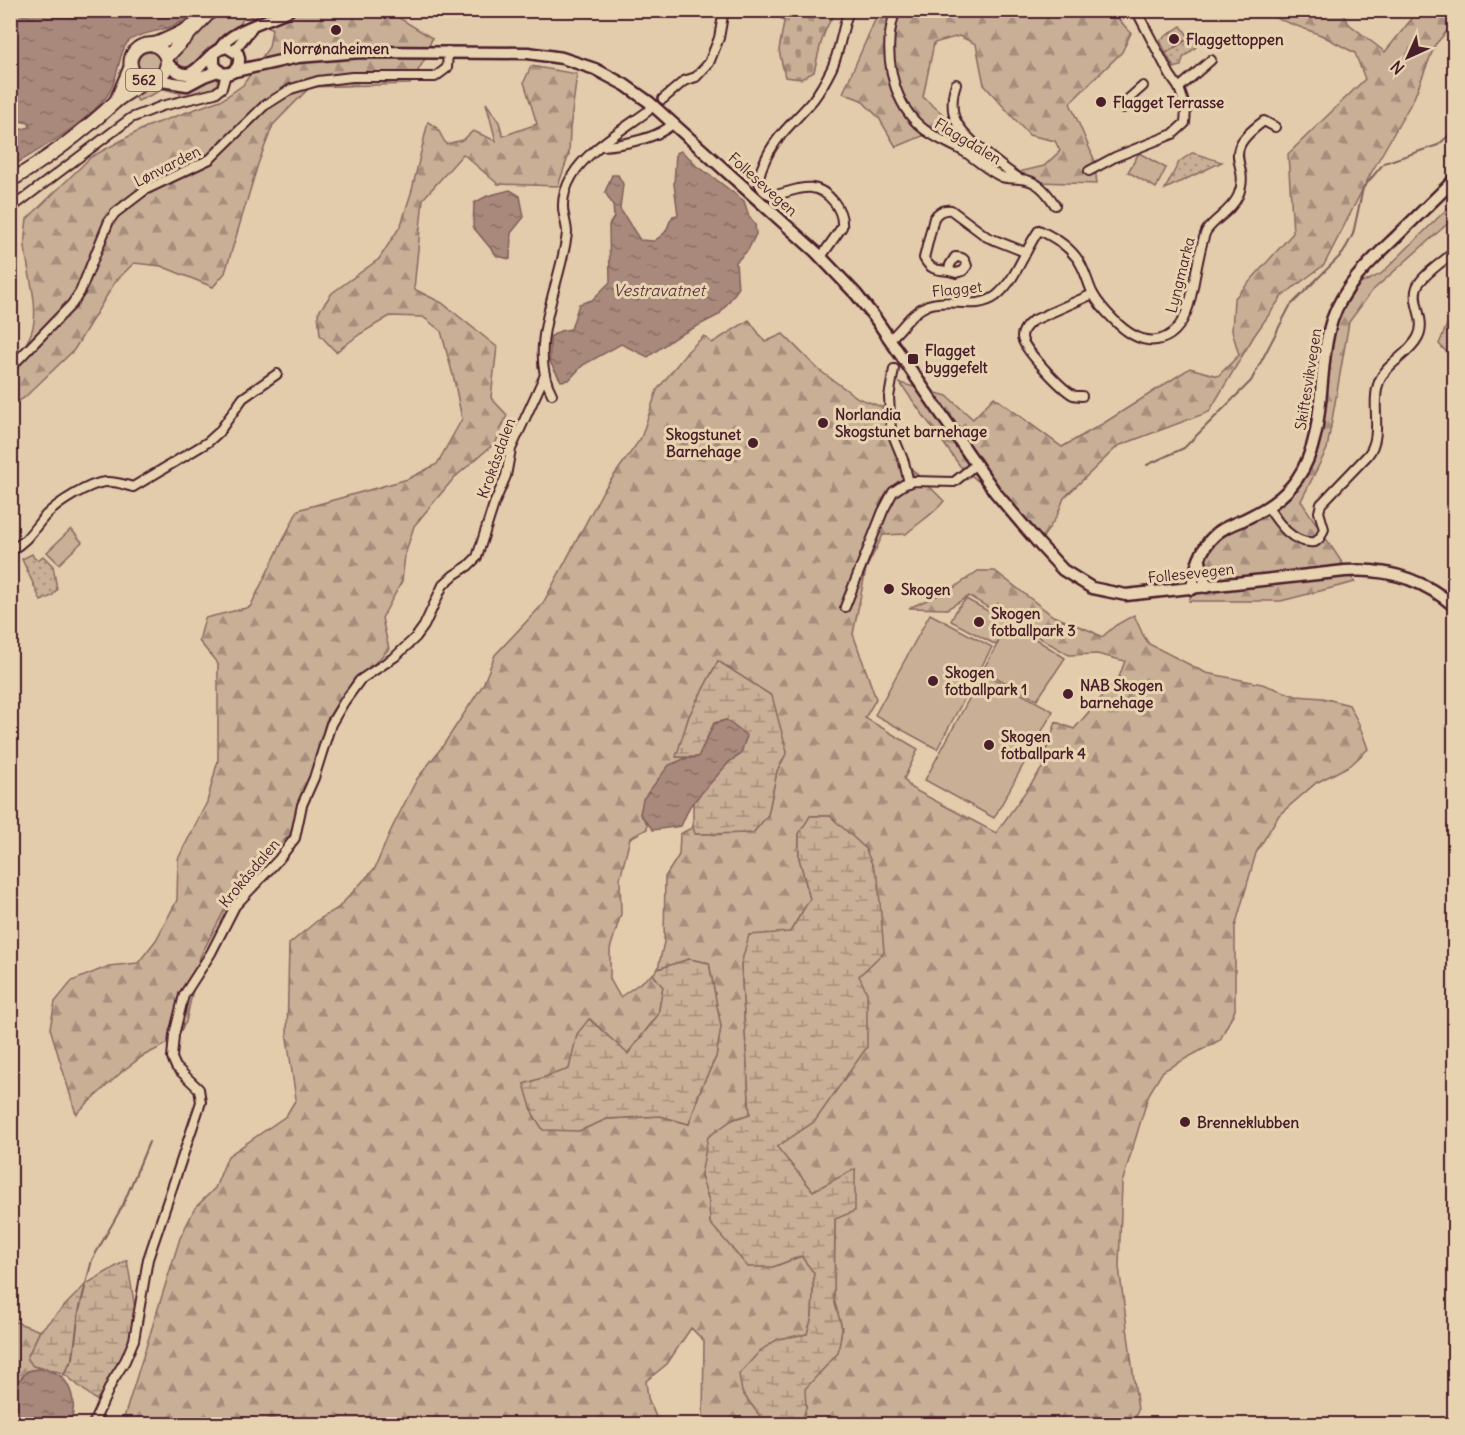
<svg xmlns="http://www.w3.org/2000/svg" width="1465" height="1435" font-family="Delius,sans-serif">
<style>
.grass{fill:#c9af96;stroke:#8a6760;stroke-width:1.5}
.forest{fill:url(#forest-firs);stroke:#8a6760;stroke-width:1.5;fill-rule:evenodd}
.wetland{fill:url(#wetland-marsh);stroke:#8a6760;stroke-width:1.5}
.cemetery{fill:url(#cemetery-stones);stroke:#8a6760;stroke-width:1.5}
.park{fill:url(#park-dots);stroke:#8a6760;stroke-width:1.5}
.water{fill:url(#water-ripples);stroke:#825f5b;stroke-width:1.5}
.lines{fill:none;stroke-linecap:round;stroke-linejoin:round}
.stream{stroke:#825f5b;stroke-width:2}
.minor-casing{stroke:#4a1f2b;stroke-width:12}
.tertiary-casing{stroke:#4a1f2b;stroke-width:14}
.secondary-casing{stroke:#4a1f2b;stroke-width:15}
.primary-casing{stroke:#4a1f2b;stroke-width:16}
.minor{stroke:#e8d3b1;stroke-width:8}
.tertiary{stroke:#e8d3b1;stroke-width:9}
.secondary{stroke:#e8d3b1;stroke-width:10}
.primary{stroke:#e8d3b1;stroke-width:12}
.poi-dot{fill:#4a1f2b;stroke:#e8d3b1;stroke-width:2}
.labels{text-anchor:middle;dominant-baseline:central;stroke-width:6;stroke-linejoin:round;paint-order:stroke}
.shield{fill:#e8d3b1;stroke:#795553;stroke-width:1.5}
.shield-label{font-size:14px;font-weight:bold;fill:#4a1f2b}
.poi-label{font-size:15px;font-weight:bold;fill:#4a1f2b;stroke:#e8d3b1;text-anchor:start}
.street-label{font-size:15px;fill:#4a1f2b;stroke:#e8d3b1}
.water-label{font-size:16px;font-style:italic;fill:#623a3f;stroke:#e8d3b1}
</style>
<defs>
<pattern id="forest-firs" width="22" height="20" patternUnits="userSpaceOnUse" patternTransform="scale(1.5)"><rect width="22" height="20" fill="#c9af96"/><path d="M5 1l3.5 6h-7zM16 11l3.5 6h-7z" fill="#a58e7b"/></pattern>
<pattern id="wetland-marsh" width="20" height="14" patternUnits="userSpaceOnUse" patternTransform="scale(1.5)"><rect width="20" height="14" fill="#c9af96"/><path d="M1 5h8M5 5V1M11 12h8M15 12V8" fill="none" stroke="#a58e7b"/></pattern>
<pattern id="cemetery-stones" width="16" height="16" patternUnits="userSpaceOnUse" patternTransform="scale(1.5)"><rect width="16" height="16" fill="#c9af96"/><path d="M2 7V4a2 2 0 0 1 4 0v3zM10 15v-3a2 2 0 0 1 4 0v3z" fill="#a58e7b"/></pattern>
<pattern id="park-dots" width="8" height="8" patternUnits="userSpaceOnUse" patternTransform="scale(1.5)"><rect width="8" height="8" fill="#c9af96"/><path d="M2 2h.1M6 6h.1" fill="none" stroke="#a58e7b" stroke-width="1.8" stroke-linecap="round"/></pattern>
<pattern id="water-ripples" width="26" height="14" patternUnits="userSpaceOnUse" patternTransform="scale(1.5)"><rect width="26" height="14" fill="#a8897b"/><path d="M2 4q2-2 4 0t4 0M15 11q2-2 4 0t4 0" fill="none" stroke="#8b6f65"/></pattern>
</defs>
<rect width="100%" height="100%" fill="#e2ccac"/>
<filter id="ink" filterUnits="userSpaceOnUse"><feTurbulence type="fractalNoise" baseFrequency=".0167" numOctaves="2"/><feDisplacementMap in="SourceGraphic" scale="12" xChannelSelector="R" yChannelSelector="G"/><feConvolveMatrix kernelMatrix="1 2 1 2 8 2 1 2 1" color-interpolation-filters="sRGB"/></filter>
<g filter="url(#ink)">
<g class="grass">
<path d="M 221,11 L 241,11 L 244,16 L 239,27 L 229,33 L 196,65 L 186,70 C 156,58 210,21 221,11 Z"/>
<polygon points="1181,26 1189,37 1166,53 1160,40"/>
<circle cx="149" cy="63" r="11"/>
<path d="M 217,77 L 219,85 L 208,92 L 182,96 L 179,93 L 164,89 L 138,101 L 134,95 C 158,77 169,92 191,88 C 201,86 203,79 217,77 Z"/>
<polygon points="1139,153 1166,168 1156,188 1128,172"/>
<polygon points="71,529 82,542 59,564 47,552"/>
<polygon points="966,599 1008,622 996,645 951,621 957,609"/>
<polygon points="930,614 992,647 937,749 875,715"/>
<polygon points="1008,625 1031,636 1065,658 1037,700 983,670"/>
<polygon points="983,673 1053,711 994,818 925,780"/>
</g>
<g class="forest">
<path d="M 241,11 L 392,11 L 396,16 L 432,38 L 425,59 L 410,84 L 310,87 L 273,125 L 258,164 L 225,273 L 213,287 L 161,266 L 134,263 L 115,282 L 74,350 L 24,398 L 11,406 L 11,360 C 51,328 29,288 25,247 C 24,238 26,228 27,219 L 91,157 L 146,127 L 223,99 L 243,85 L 269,47 L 272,29 Z"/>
<polygon points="879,11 1111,11 1131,33 1122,52 1070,103 1094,159 1097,184 1038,182 1019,172 1044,166 1060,151 1055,141 1029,135 984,85 976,44 959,36 934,43 923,97 952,122 949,144 932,132 896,147 879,118 861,100 843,93"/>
<polygon points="1257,11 1342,11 1349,24 1385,52 1418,11 1454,11 1454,23 1435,45 1414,98 1370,175 1324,265 1282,296 1254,336 1209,412 1118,446 1064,498 1057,516 1036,548 1021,517 960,466 900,383 947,396 973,419 994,397 1062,447 1104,423 1190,368 1218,376 1239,355 1232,331 1234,299 1293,233 1288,154 1365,79 1355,53 1321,35"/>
<polygon points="531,66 577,74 570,129 569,154 558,186 498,184 463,154 423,199 414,289 442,303 497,347 491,398 507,415 496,442 454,478 414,526 405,555 402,581 382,618 389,649 341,697 326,721 293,832 253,870 224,911 200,957 186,1022 175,1040 143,1056 124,1070 76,1114 50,1028 55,1002 72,981 109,966 138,963 156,940 177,900 178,859 207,802 218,760 218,664 199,641 205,618 250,607 298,510 408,479 437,464 462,419 454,379 441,331 423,317 390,316 360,334 336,352 320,335 318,313 332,293 379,259 401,225 412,190 428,122 437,128 446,144 463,140 473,131 496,141 486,103 499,122 503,136 537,124 524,82"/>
<polygon points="1454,202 1454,218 1372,291 1349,322 1327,449 1301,501 1355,582 1281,601 1189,601 1209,538 1286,493 1309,448 1325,335 1356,286 1381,274"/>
<polygon points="1454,307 1454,360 1439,344"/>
<path d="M 749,320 L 765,342 L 783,334 L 819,370 L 858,398 L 890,410 L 893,432 L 908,465 L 944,501 C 933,515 919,522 906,534 L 883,535 L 866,569 L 853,634 L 876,699 L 865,718 L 918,749 L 904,779 L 911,788 L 996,833 L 1043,767 L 1045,754 L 1056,722 L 1074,729 L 1119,677 L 1125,661 L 1097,654 L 1069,655 L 969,596 L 947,609 L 909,608 L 952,589 L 978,571 L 995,571 L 1053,616 L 1091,631 L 1102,637 L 1116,625 L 1134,615 L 1143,635 L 1149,644 L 1206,673 L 1262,684 L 1296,696 L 1323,698 L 1349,705 L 1359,724 L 1368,749 L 1351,765 L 1316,783 L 1279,815 L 1256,853 L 1235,927 L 1235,1010 L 1220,1040 L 1163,1071 L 1149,1094 L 1122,1183 L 1119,1267 L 1138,1410 L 1133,1424 L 801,1424 L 806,1408 L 804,1389 L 838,1353 L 842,1328 L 834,1300 L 835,1219 L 855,1170 L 813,1191 L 776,1147 L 815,1121 L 859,976 L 830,816 L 811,816 L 799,834 L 799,858 L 810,899 L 790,932 L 741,964 L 750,1114 L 732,1120 L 701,1175 L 709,1201 L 710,1223 L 773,1267 L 802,1256 L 814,1273 L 812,1317 L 807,1334 L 778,1340 L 760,1351 L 742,1392 L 766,1424 L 710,1424 L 703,1421 L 704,1341 L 691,1328 L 667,1364 L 646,1381 L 648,1398 L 659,1424 L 633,1417 L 627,1424 L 122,1424 L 180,1238 L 195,1208 L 215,1188 L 228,1156 L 286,1116 L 296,1099 L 287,1038 L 289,944 L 318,920 L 338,908 L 375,868 L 391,830 L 417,779 L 442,747 L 483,685 L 495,655 L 542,605 L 603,491 L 641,438 L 657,390 L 688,351 L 704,336 L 712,343 ZM 718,661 L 787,752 L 777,771 L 768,815 L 753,833 L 696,834 L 693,827 L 680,834 L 679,855 L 665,877 L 664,942 L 658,969 L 689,959 L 709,963 L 721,1027 L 716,1057 L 701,1088 L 689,1124 L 660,1116 L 607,1119 L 579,1131 L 524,1084 L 570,1069 L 590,1019 L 627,1054 L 658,1015 L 663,987 L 653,974 L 620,997 L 610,979 L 610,949 L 621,914 L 620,879 L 630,838 L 647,829 L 647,823 L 640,814 L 684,759 L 692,758 L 677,757 L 689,716 Z"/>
<polygon points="10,1320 40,1331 27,1358 33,1366 43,1368 28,1371 11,1389"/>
</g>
<g class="wetland">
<polygon points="718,661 772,696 787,752 777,771 768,815 753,833 695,834 693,827 693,802 730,761 740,755 726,720 714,723 698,757 676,757 689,716"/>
<polygon points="810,816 830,816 865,848 878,878 884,952 859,976 867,993 867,1047 815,1121 777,1147 813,1191 855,1169 855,1211 835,1219 834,1300 842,1328 838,1353 805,1389 806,1408 801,1424 766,1424 742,1392 739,1374 760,1351 778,1339 807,1334 812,1317 814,1273 801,1256 773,1267 748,1267 710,1223 709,1201 701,1175 708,1137 732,1120 750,1114 741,964 749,935 790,932 810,899 799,858 799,834"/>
<polygon points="689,959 709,963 721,1027 716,1057 701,1088 689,1124 660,1116 607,1119 579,1131 543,1130 533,1114 524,1084 569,1069 577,1034 589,1019 628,1054 658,1015 663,987 653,974 658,969"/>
<polygon points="127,1260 137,1320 126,1363 96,1400 63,1373 33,1366 27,1358 40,1331 86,1284"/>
</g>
<path class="cemetery" d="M 776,11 L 837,11 C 823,27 819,51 814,72 L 801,79 L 785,77 L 779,50 L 784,22 Z"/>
<g class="park">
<polygon points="1190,38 1196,47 1183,58 1181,66 1174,68 1166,53"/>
<path d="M 1192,153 C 1203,155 1211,159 1222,162 L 1165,189 L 1179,162 Z"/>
<polygon points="32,554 34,558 38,560 43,556 53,566 57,589 52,596 41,601 22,559"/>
</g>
<g class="water">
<path d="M 194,11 L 193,12 L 197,14 L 194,18 C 186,18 180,23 173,26 C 160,32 140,32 129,41 C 118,51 119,80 107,96 C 85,125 41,148 11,167 L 11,132 L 30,127 L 29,123 L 19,121 L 11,114 L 11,11 Z"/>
<path d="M 681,151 L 692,160 L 696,166 L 709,174 L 744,201 L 749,216 L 755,224 L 756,234 L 748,250 L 736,262 L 738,289 L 719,315 L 676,337 L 648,357 L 621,344 L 583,365 L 569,380 L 561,381 L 550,362 L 550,337 L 560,331 L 571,329 L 579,304 L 592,300 L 610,282 L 609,225 L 614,217 L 613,205 L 605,192 L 612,175 L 618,175 L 623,184 L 620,209 L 640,240 L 654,241 C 672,229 664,230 673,216 L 678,215 L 674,184 L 676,153 Z"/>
<polygon points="510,190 520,196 524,217 511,233 510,259 497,256 473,227 474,203 487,196"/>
<polygon points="726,720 747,736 740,755 730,761 690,806 681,826 653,830 640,814 643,799 669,765 684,759 698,757 714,724"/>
<path d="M 46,1368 C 51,1371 59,1374 63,1378 C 73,1390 78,1411 68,1424 L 11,1424 L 11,1389 L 28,1371 Z"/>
</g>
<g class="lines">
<g class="stream">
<polyline points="214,15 249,15 257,10"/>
<polyline points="1147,465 1184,448 1251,381 1290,306 1343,253 1353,234 1363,188 1384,163 1438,145 1454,131"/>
<polyline points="62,1377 73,1358 79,1311 92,1260 123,1205 149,1142"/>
</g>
<g class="minor-casing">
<g id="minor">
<path d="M 896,10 C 882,46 890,99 920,126 C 932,137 949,143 963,151 C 976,159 988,171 1002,177 C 1008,179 1013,178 1020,179 C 1037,180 1046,191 1055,205"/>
<path d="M 956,84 C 952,94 951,111 956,121 C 965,139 1003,168 1020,179"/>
<polyline points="1179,88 1211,60"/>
<polyline points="663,99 684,81 696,77 709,63 719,38 724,10"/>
<polyline points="1123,108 1125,102 1143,86"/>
<path d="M 603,146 C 622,145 660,138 673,123"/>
<polyline points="1089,171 1115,157 1173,134 1185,123 1186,109 1179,88 1170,75 1136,10"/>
<polyline points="10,209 131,118 162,106 215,93 222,88 226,74"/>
<path d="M 821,257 L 842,227 C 843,217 840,210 834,202 C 806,166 775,212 761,187 C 757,180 760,172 763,165 C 775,135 794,123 813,100 C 820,91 827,78 832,68 C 840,50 842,29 849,10"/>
<path d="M 955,257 C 963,257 965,259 967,266 L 963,271 L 956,273 L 949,271 L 950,265 Z"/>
<path d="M 949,271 C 937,270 930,270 924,258 L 934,218 C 938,212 943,209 951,210 L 987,237 L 1025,252"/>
<path d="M 890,339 C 903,328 911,312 928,305 C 950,297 976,311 996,296 C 1017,279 1024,251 1039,230 C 1053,237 1066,244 1076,257 C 1085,268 1087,282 1093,294 C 1098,303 1106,312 1113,319 C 1148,355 1180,344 1191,297 C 1194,284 1201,238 1207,230 C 1216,218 1231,211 1238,196 C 1253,162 1215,156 1264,121 L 1275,127"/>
<polyline points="10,368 72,304 80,292 109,221 115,213 145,190 210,159 264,106 291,89 318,81 352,77 435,77 447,68 448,51"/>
<polyline points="894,369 889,397 891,430 904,462 909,483"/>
<path d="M 552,394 C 526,346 562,282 567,233 C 567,227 565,221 564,215 C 561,202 565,188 572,176 C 585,152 625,128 648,111"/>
<path d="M 1082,396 C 1080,396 1075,396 1073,395 C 1062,389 1022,348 1022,337 C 1022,330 1027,325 1032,321 L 1093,294"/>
<path d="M 1268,507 C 1278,523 1293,545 1315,542 L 1320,538 L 1324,529 L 1319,512 L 1321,504 L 1368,455 C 1384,435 1370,404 1379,382 C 1386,363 1409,355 1418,337 C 1427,320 1411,303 1417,287 C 1421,276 1445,260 1454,252"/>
<path d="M 10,551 C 30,539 32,530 46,515 C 58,503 89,483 106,482 C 115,481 125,485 133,487 L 208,442 L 219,432 L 243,398 L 277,374"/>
<polyline points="845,607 883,511 893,492 903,485 914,481 954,482 975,465"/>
<polyline points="93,1424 113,1380 125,1361 134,1340 148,1259 201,1102 199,1089 176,1067 172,1058 174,1035 184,995 211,953 235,906 279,859 295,838 302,805 314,778 331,724 344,702 360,680 396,656 416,637 424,626 443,585 454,575 468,566 477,557 494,504 506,476 511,449 545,375"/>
</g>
</g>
<g class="tertiary-casing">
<g id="tertiary">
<path d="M 220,48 C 231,29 269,21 290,10"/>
<polyline points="234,50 251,29"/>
</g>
</g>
<g class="secondary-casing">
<g id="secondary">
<path d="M 168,64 C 196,93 202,50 227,47 L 238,54 C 242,66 234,76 221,73 L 214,65 L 214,54"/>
<path d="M 235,71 L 298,57 L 361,52 L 528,53 L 562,58 L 595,69 L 625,85 L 649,102 L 816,252 L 856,294 L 875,318 L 995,492 L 1040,545 L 1063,570 L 1092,588 L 1126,595 L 1345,571 C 1387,568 1423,579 1454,606"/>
<polyline points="155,80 187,85 204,76 218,71"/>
<polyline points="1200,561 1206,587"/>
<path d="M 1192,589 C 1194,571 1201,547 1215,535 C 1222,528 1233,524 1243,520 C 1264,510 1283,499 1297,479 C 1328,435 1316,370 1332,320 C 1344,285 1370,262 1396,237 C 1415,218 1435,199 1454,180"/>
</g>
</g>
<g class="primary-casing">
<g id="primary">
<path d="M 154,45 C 169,52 171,67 159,78 C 137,88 120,62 138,48 C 145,42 153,46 160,42 C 173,37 186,30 198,23"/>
<polyline points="167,57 212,10"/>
<polyline points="116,101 131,66"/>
<path d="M 10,181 C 49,158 83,132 115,102 C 124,94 136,89 146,81"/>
</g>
</g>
<use href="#minor" class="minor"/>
<use href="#tertiary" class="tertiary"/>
<use href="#secondary" class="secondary"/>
<use href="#primary" class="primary"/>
</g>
</g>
<g class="poi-dot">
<circle cx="336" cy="30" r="6"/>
<circle cx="1174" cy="39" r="6"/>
<circle cx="1101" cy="102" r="6"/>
<rect x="907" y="353" width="12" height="12" rx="3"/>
<circle cx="823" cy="423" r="6"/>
<circle cx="753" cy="443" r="6"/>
<circle cx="889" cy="589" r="6"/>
<circle cx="979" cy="622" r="6"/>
<circle cx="933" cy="681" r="6"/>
<circle cx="1068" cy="694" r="6"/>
<circle cx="989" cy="745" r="6"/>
<circle cx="1185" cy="1122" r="6"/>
</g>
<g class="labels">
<rect class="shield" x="126" y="69" width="36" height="22" rx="4.5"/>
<g class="shield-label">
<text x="144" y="80">562</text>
</g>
<g class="poi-label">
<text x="1186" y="39">Flaggettoppen</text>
<text x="336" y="48" text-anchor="middle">Norrønaheimen</text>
<text x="1113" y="102">Flagget Terrasse</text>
<text x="925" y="350">Flagget<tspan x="925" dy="17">byggefelt</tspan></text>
<text x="835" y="414">Norlandia<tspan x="835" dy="17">Skogstunet barnehage</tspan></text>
<text x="741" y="434" text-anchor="end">Skogstunet<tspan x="741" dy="17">Barnehage</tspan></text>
<text x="901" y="589">Skogen</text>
<text x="991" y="613">Skogen<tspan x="991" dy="17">fotballpark 3</tspan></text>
<text x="945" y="672">Skogen<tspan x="945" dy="17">fotballpark 1</tspan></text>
<text x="1080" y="685">NAB Skogen<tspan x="1080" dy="17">barnehage</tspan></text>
<text x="1001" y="736">Skogen<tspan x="1001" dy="17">fotballpark 4</tspan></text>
<text x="1197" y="1122">Brenneklubben</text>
</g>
<g class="street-label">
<text transform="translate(968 141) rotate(31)">Flaggdalen</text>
<text transform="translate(167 166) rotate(-27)">Lønvarden</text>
<text transform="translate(763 184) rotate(42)">Follesevegen</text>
<text transform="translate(1180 275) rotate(-76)">Lyngmarka</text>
<text transform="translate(957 289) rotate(-6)">Flagget</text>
<text transform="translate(1308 379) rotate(-81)">Skiftesvikvegen</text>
<text transform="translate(496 458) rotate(-70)">Krokåsdalen</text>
<text transform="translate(1191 573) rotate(-6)">Follesevegen</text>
<text transform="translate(249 873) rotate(-50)">Krokåsdalen</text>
</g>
<g class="water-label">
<text x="659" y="290">Vestravatnet</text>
</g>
</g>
<rect width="1465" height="1435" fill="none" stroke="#e8d3b1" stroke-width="36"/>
<rect x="18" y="18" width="1429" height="1399" fill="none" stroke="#4a1f2b" stroke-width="2" filter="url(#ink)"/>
<g transform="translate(1408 57) rotate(225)" stroke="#e8d3b1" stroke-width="4.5" paint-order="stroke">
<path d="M0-4.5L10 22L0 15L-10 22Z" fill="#4a1f2b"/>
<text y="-9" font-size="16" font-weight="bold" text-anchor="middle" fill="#4a1f2b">N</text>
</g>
</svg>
